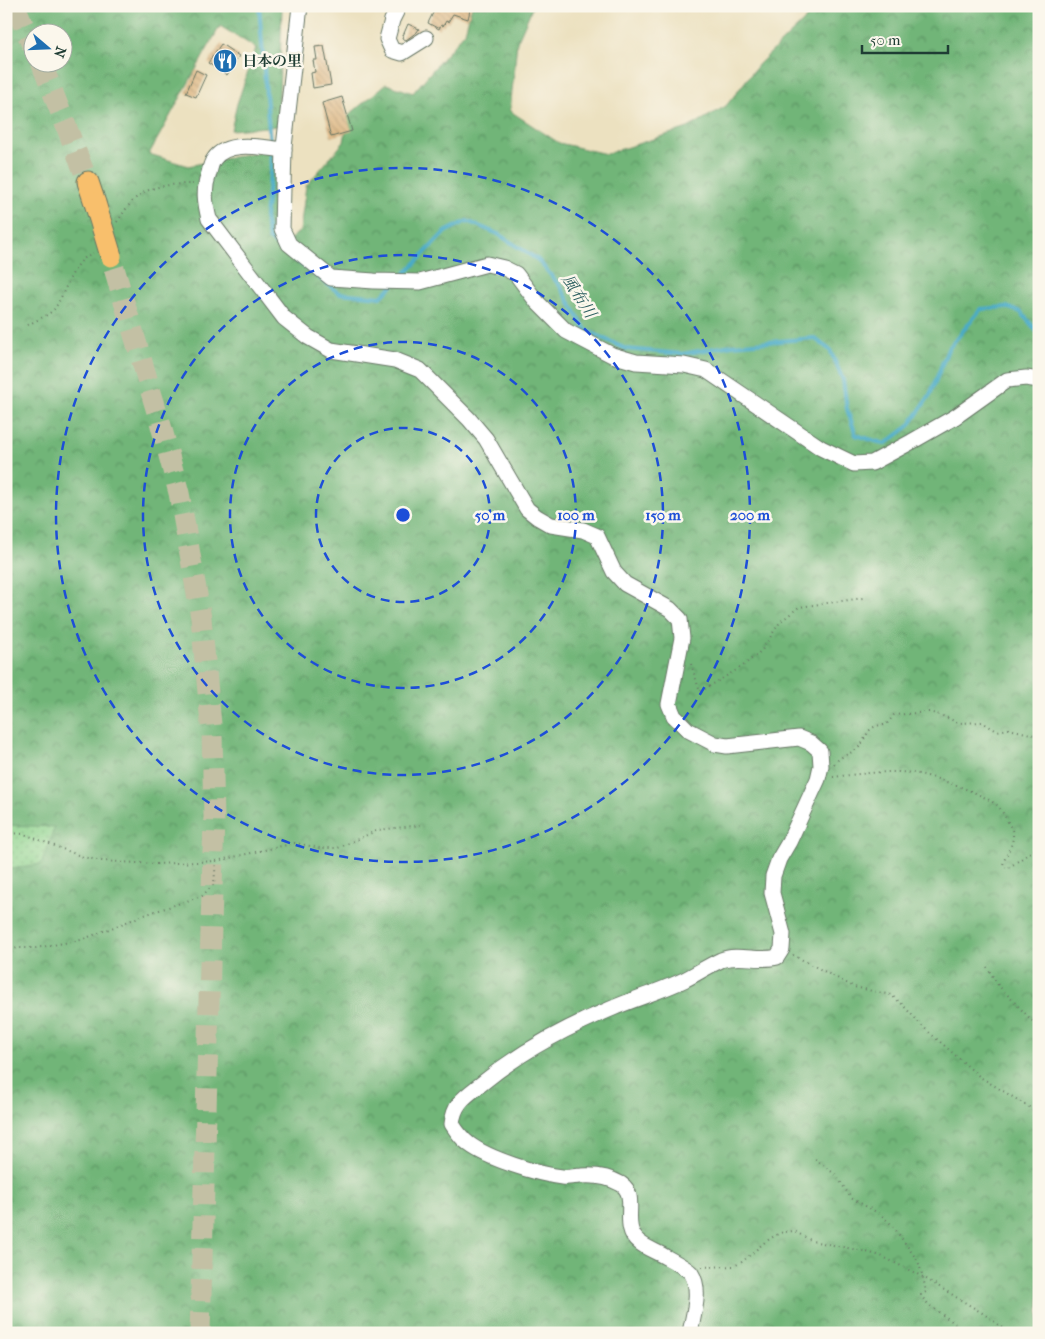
<svg xmlns="http://www.w3.org/2000/svg" width="1045" height="1339" font-family="'IM FELL French Canon','Noto Serif JP',serif">
<style>
.forest{fill:url(#forest-crowns);stroke:#487956;fill-rule:evenodd}
.park{fill:url(#park-dots);stroke:#568860}
.lines{fill:none;stroke-linecap:round;stroke-linejoin:round}
.stream{stroke:#48abc8;stroke-width:4}
.building{fill:url(#building-back-hatch)}
.highway-tunnel{stroke:#c3c0a4;stroke-width:21;stroke-dasharray:21 11;stroke-linecap:butt}
.minor-casing{stroke:#677665;stroke-width:17}
.highway-casing{stroke:#677665;stroke-width:23}
.path{stroke:#677665;stroke-width:2;stroke-dasharray:1 4;stroke-linecap:butt}
.minor{stroke:#fff;stroke-width:15}
.highway{stroke:#f8bf6c;stroke-width:21}
.highway-bridge-casing{stroke:#677665;stroke-width:23;stroke-linecap:butt}
.highway-bridge{stroke:#f8bf6c;stroke-width:21}
.ring{fill:none;stroke:#1d4ed8;stroke-width:2.5;stroke-dasharray:9 6}
.labels{text-anchor:middle;dominant-baseline:central;stroke-width:5;stroke-linejoin:round;paint-order:stroke}
.poi-label{font-size:15px;font-weight:bold;fill:#1f3d34;stroke:#fbf7ec;text-anchor:start}
.water-label{font-size:16px;font-style:italic;fill:#2b5e60;stroke:#fbf7ec}
.centre{fill:#1d4ed8;stroke:#fbf7ec;stroke-width:2.5}
.ring-label{font-size:15px;text-anchor:middle;font-weight:bold;fill:#1d4ed8;stroke:#fbf7ec;stroke-width:5;stroke-linejoin:round;paint-order:stroke}
</style>
<defs>
<pattern id="forest-crowns" width="20" height="18" patternUnits="userSpaceOnUse" patternTransform="scale(1.25)"><rect width="20" height="18" fill="#71b578"/><path d="M2 6a3 3 0 1 1 6 0M12 15a3 3 0 1 1 6 0" fill="none" stroke="#5c9463"/></pattern>
<pattern id="park-dots" width="8" height="8" patternUnits="userSpaceOnUse" patternTransform="scale(1.25)"><rect width="8" height="8" fill="#8cd38d"/><path d="M2 2h.1M6 6h.1" fill="none" stroke="#72ac74" stroke-width="1.8" stroke-linecap="round"/></pattern>
<pattern id="building-back-hatch" width="6" height="6" patternUnits="userSpaceOnUse" patternTransform="scale(1.25)"><rect width="6" height="6" fill="#e0bd8d"/><path d="M-1 5l2 2M0 0l6 6M5-1l2 2" fill="none" stroke="#c0a37a"/></pattern>
</defs>
<rect width="100%" height="100%" fill="#fbf7ec"/>
<filter id="ink" filterUnits="userSpaceOnUse"><feTurbulence type="fractalNoise" baseFrequency=".02" numOctaves="2"/><feDisplacementMap in="SourceGraphic" scale="10" xChannelSelector="R" yChannelSelector="G"/><feConvolveMatrix kernelMatrix="1 2 1 2 8 2 1 2 1" color-interpolation-filters="sRGB"/></filter>
<filter id="wash" filterUnits="userSpaceOnUse"><feTurbulence type="fractalNoise" baseFrequency=".0096" numOctaves="4" result="noise"/><feDisplacementMap in="SourceGraphic" scale="20" xChannelSelector="R" yChannelSelector="G"/><feGaussianBlur stdDeviation="1.12" result="paint"/><feColorMatrix in="noise" values="0 0 0 0 0 0 0 0 0 0 0 0 0 0 0 0 0 1.4 0 .05"/><feComposite in="paint" operator="in"/></filter>
<g filter="url(#wash)">
<rect width="100%" height="100%" fill="#ece1c0"/>
<path class="forest" d="M 6,6 L 282,6 L 278,126 L 231,130 L 237,104 L 256,48 L 220,26 L 149,154 L 188,166 L 284,147 L 277,250 L 300,231 L 306,186 L 344,142 L 349,115 L 386,84 L 413,93 L 465,32 L 472,6 L 533,6 L 517,42 L 510,111 L 559,143 L 606,154 L 688,128 L 726,106 L 759,64 L 804,21 L 814,6 L 1039,6 L 1039,1333 L 6,1333 ZM 32,32 L 62,32 L 62,62 L 32,62 Z"/>
<polygon class="park" points="6,825 55,827 41,864 6,870"/>
<g class="lines">
<g class="stream">
<polyline points="259,6 270,144"/>
<polyline points="270,153 271,166 265,217 269,239 339,293 381,297 392,286"/>
<polyline points="401,278 445,232 467,221 498,234 538,260 560,286 586,330 626,349 682,354 732,345 814,338 830,350 843,380 847,409 856,435 885,444 909,426 930,395 948,349 981,309 1006,307 1021,312 1039,334"/>
</g>
</g>
<g id="blocks">
<g class="building">
<polygon points="434,6 471,6 468,19 453,14 448,22 446,21 443,26 441,25 439,29 428,23 435,9"/>
<polygon points="408,24 419,29 417,32 406,40 402,38"/>
<polygon points="221,44 239,56 227,75 208,63"/>
<polygon points="324,46 331,85 313,88 311,73 315,72 313,60 317,60 315,47"/>
<polygon points="196,70 206,75 196,97 186,93"/>
<polygon points="342,97 352,131 331,137 322,103"/>
</g>
</g>
</g>
<g filter="url(#ink)">
<use href="#blocks" fill-opacity="0" stroke="#677665" stroke-width="1"/>
<g class="lines">
<g class="highway-tunnel">
<polyline points="15,6 32,45"/>
<polyline points="41,62 88,182"/>
<polyline points="114,268 160,422 179,493 190,554 201,618 212,735 214,817 200,1333"/>
</g>
<g class="minor-casing">
<g id="minor">
<polyline points="300,6 284,147 282,229 289,244 331,278 374,281 420,282 487,264 504,268 516,274 537,302 566,331 612,355 636,362 684,365 706,370 821,448 854,464 872,463 911,442 955,417 1007,380 1026,378 1039,380"/>
<polyline points="399,6 392,20 387,39 392,50 402,53 426,38"/>
<path d="M 284,150 C 264,148 228,139 214,159 C 211,163 210,169 209,173 C 203,190 205,202 209,219 L 284,318 L 308,337 L 331,350 L 395,360 L 420,370 L 469,419 L 486,439 L 527,509 L 537,517 L 551,525 L 583,530 L 597,536 L 614,572 L 625,584 L 670,609 L 680,619 L 682,638 L 669,704 L 674,716 L 688,730 L 715,744 L 727,746 L 799,738 L 811,743 L 820,751 L 821,766 L 818,779 L 789,842 L 779,859 L 773,876 L 772,893 L 783,934 L 782,949 L 777,957 C 759,962 738,953 721,960 C 708,966 696,974 684,980 C 661,991 636,998 613,1008 C 567,1027 523,1050 485,1081 C 468,1095 454,1101 452,1124 C 457,1132 462,1139 469,1144 C 489,1159 537,1174 562,1177 C 568,1178 575,1176 581,1176 C 595,1175 609,1177 621,1184 C 640,1196 619,1226 639,1242 C 646,1248 655,1251 662,1255 C 669,1259 687,1268 691,1273 C 702,1290 693,1315 690,1333"/>
</g>
</g>
<g class="highway-casing">
<polyline id="highway" points="88,182 95,203"/>
</g>
<g class="path">
<path d="M 117,222 C 122,215 126,208 131,203 C 146,185 171,184 193,184"/>
<path d="M 28,325 C 36,320 50,315 55,308 C 67,290 72,262 93,253"/>
<polyline points="691,664 700,692 743,666 762,650 780,622 799,607 863,598"/>
<path d="M 834,764 C 843,753 852,755 860,746 C 865,740 867,730 874,727 C 878,725 882,725 886,725 L 894,715 L 929,712 L 946,717 L 958,723 L 982,722 L 997,731 L 1009,729 L 1039,736"/>
<path d="M 833,777 C 859,774 887,770 913,773 C 931,775 985,794 998,806 C 1002,810 1012,829 1013,833 C 1014,846 1005,854 1003,865 L 1007,869 L 1039,846"/>
<polyline points="6,833 24,834 83,857 102,861 156,864 216,861 295,843 320,848 338,848 378,830 422,825"/>
<polyline points="6,952 17,948 36,948 81,940 144,915 202,896 214,884 216,861"/>
<polyline points="793,955 854,987 891,995 901,1003 922,1026 980,1077 1039,1113"/>
<polyline points="987,967 998,985 1039,1028"/>
<polyline points="6,1028 9,1041 6,1049"/>
<path d="M 815,1159 L 836,1175 L 851,1198 L 880,1214 L 892,1225 L 918,1261 L 923,1277 L 926,1292 L 921,1295 C 930,1311 953,1318 965,1333"/>
<polyline points="702,1267 734,1266 742,1262 765,1242 776,1235 783,1232 794,1231 812,1241 863,1251 881,1256 923,1277 984,1314 1010,1333"/>
</g>
<use href="#minor" class="minor"/>
<use href="#highway" class="highway"/>
<g class="highway-bridge-casing">
<polyline id="highway-bridge" points="95,203 111,256"/>
</g>
<use href="#highway-bridge" class="highway-bridge"/>
</g>
</g>
<g class="ring">
<circle cx="403" cy="515" r="87"/>
<circle cx="403" cy="515" r="173"/>
<circle cx="403" cy="515" r="260"/>
<circle cx="403" cy="515" r="347"/>
</g>
<defs>
<g id="restaurant-disc" transform="scale(1.25)"><circle r="9.5" fill="#1f6fb2" stroke="#fbf7ec"/><path d="M-5-6h1v4h1v-4h1v4h1v-4h1v5L-1.5 .5V6h-2V.5L-5-1ZM5-6V6H3V1.5H1.5Q1.5-4 5-6Z" fill="#fff"/></g>
</defs>
<g fill-rule="evenodd">
<use href="#restaurant-disc" x="225" y="61"/>
</g>
<g class="labels">
<g class="poi-label">
<text x="242" y="61">日本の里</text>
</g>
<g class="water-label">
<text transform="translate(579 296) rotate(57)">風布川</text>
</g>
</g>
<circle cx="403" cy="515" r="8" class="centre"/>
<g class="ring-label">
<text x="490" y="520">50 m</text>
<text x="576" y="520">100 m</text>
<text x="663" y="520">150 m</text>
<text x="750" y="520">200 m</text>
</g>
<rect width="1045" height="1339" fill="none" stroke="#fbf7ec" stroke-width="25"/>
<g transform="translate(48 48) rotate(109)"><circle r="24" fill="#fbf7ec" stroke="#a3ada2"/>
<path d="M0-4L9 19L0 12L-9 19Z" fill="#1f6fb2"/>
<text y="-8" font-size="14" font-weight="bold" text-anchor="middle" fill="#1f3d34">N</text>
</g>
<path d="M862 45v8h86v-8" fill="none" stroke="#1f3d34" stroke-width="2.5"/>
<text x="870" y="45" font-size="15" fill="#1f3d34" stroke="#fbf7ec" stroke-width="4" paint-order="stroke">50 m</text>
</svg>
